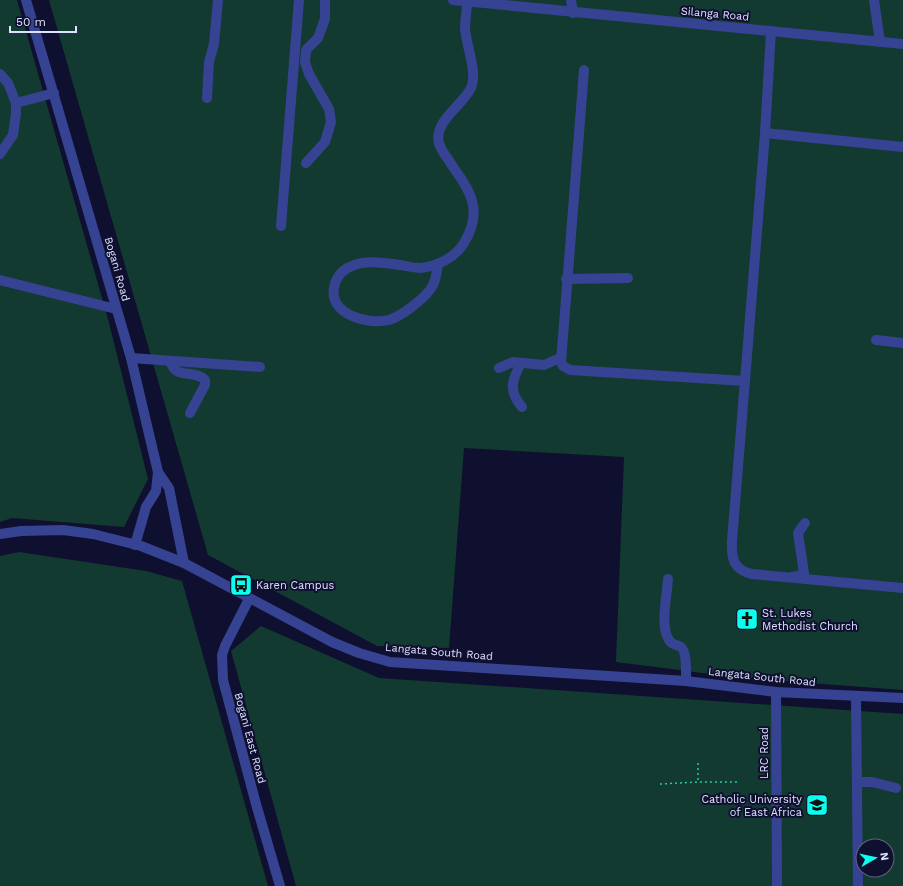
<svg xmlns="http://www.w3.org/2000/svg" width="903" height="886" font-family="'Work Sans',sans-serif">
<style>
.green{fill:#123a31;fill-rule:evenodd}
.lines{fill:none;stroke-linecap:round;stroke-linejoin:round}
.path{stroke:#25cba4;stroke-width:1.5;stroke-dasharray:2 3;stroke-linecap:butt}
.minor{stroke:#364392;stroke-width:10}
.labels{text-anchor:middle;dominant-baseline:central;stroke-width:4;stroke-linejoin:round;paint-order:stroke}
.street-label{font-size:11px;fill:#dee0ff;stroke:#0f102f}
.poi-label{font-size:11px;fill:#dee0ff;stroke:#0f102f;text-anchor:start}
</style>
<rect width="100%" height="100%" fill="#0f102f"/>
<g class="green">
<polygon points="0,0 17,0 108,319 148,479 124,527 12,518 0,522"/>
<polygon points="49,0 903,0 903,690 742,678 616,662 624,457 464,448 449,648 377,646 208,555"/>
<polygon points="19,552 146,571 182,581 268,886 0,886 0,556"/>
<path d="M 261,626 L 379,678 L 903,714 L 903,886 L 296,886 L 231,651 ZM 863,846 L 887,846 L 887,870 L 863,870 Z"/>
</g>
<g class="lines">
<g class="path">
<polyline points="698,763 698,781"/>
<polyline points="660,784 698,782 738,782"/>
</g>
<g class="minor">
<polyline points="26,0 131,358 158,472 156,491 146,507 135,545"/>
<polyline points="453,0 903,44"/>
<polyline points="571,0 573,13"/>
<polyline points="874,0 880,42"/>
<path d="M 771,31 L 765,133 L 732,541 C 731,559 734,570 752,574 L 903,588"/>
<polyline points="584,70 561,362 563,366 570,370 745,381"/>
<polyline points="0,74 8,83 16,103 16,113 13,135 0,154"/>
<polyline points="207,98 209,62 214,44 218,0"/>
<polyline points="16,103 54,93"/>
<polyline points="765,133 903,147"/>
<polyline points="306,163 325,142 331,122 329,109 309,74 305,62 306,50 318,38 325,19 325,0"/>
<polyline points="281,226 299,0"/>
<path d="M 438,264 C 437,271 436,279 433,285 C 427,297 402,316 389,320 C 369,325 329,315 334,288 C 335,281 337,277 342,272 C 359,257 385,263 406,266 C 410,267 416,268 421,268 C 437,266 455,258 464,243 C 484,210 470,191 451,164 C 447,157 441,151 439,143 C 433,122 462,106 471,88 C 478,72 466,46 465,28 C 465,20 467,10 467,1"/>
<polyline points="566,279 628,278"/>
<polyline points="0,280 116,309"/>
<polyline points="876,340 903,343"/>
<polyline points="131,358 260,367"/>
<path d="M 170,361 C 177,381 192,368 205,380 L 205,385 L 190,413"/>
<path d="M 521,363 C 512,380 508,391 522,407"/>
<polyline points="499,368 513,362 544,365 560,358"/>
<polyline points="158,472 169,488 184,563"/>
<polyline points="0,534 21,531 63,530 93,534 141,546 184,563 332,642 359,653 390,662 686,681 776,692 903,698"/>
<polyline points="792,577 798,576 804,573 798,533 805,523"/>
<path d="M 668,579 C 667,595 661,621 667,636 C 671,646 674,643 681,647 C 687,652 686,673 686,681"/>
<polyline points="249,599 225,646 222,655 223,680 256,804 280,886"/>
<polyline points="776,692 777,886"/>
<polyline points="856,697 858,886"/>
<polyline points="857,782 872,782 896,788"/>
</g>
</g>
<defs>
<g id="bus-square" transform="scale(1.15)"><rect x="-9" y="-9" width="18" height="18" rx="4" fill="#0affed" stroke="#0f102f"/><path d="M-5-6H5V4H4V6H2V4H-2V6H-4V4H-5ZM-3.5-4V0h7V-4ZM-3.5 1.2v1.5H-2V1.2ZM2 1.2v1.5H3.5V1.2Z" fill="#111"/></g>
<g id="church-square" transform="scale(1.15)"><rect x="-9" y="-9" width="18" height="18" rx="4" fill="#0affed" stroke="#0f102f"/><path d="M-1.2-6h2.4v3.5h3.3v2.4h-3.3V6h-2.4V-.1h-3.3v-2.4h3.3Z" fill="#111"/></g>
<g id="university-square" transform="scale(1.15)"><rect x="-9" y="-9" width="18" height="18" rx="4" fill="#0affed" stroke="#0f102f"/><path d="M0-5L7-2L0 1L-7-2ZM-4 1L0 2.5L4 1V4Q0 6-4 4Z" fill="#111"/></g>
</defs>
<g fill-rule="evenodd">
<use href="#bus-square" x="241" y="585"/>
<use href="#church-square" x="747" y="619"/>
<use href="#university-square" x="817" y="805"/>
</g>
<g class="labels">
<g class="street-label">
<text transform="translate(715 14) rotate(5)">Silanga Road</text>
<text transform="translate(117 269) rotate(74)">Bogani Road</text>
<text transform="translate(439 652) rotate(5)">Langata South Road</text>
<text transform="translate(762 677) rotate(6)">Langata South Road</text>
<text transform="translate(250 738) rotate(75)">Bogani East Road</text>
<text transform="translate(764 753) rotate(-90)">LRC Road</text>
</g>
<g class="poi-label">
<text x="256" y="585">Karen Campus</text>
<text x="762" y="613">St. Lukes<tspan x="762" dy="13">Methodist Church</tspan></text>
<text x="802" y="799" text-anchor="end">Catholic University<tspan x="802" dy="13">of East Africa</tspan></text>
</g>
</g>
<g transform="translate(875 858) rotate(81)"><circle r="19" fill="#0f102f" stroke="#626382"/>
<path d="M0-3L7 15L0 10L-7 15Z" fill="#0affed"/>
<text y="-6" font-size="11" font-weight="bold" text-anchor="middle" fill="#dee0ff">N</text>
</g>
<path d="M10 26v6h66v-6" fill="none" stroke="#dee0ff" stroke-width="2"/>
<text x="16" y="26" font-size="12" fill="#dee0ff" stroke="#0f102f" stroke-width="3" paint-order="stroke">50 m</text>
</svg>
